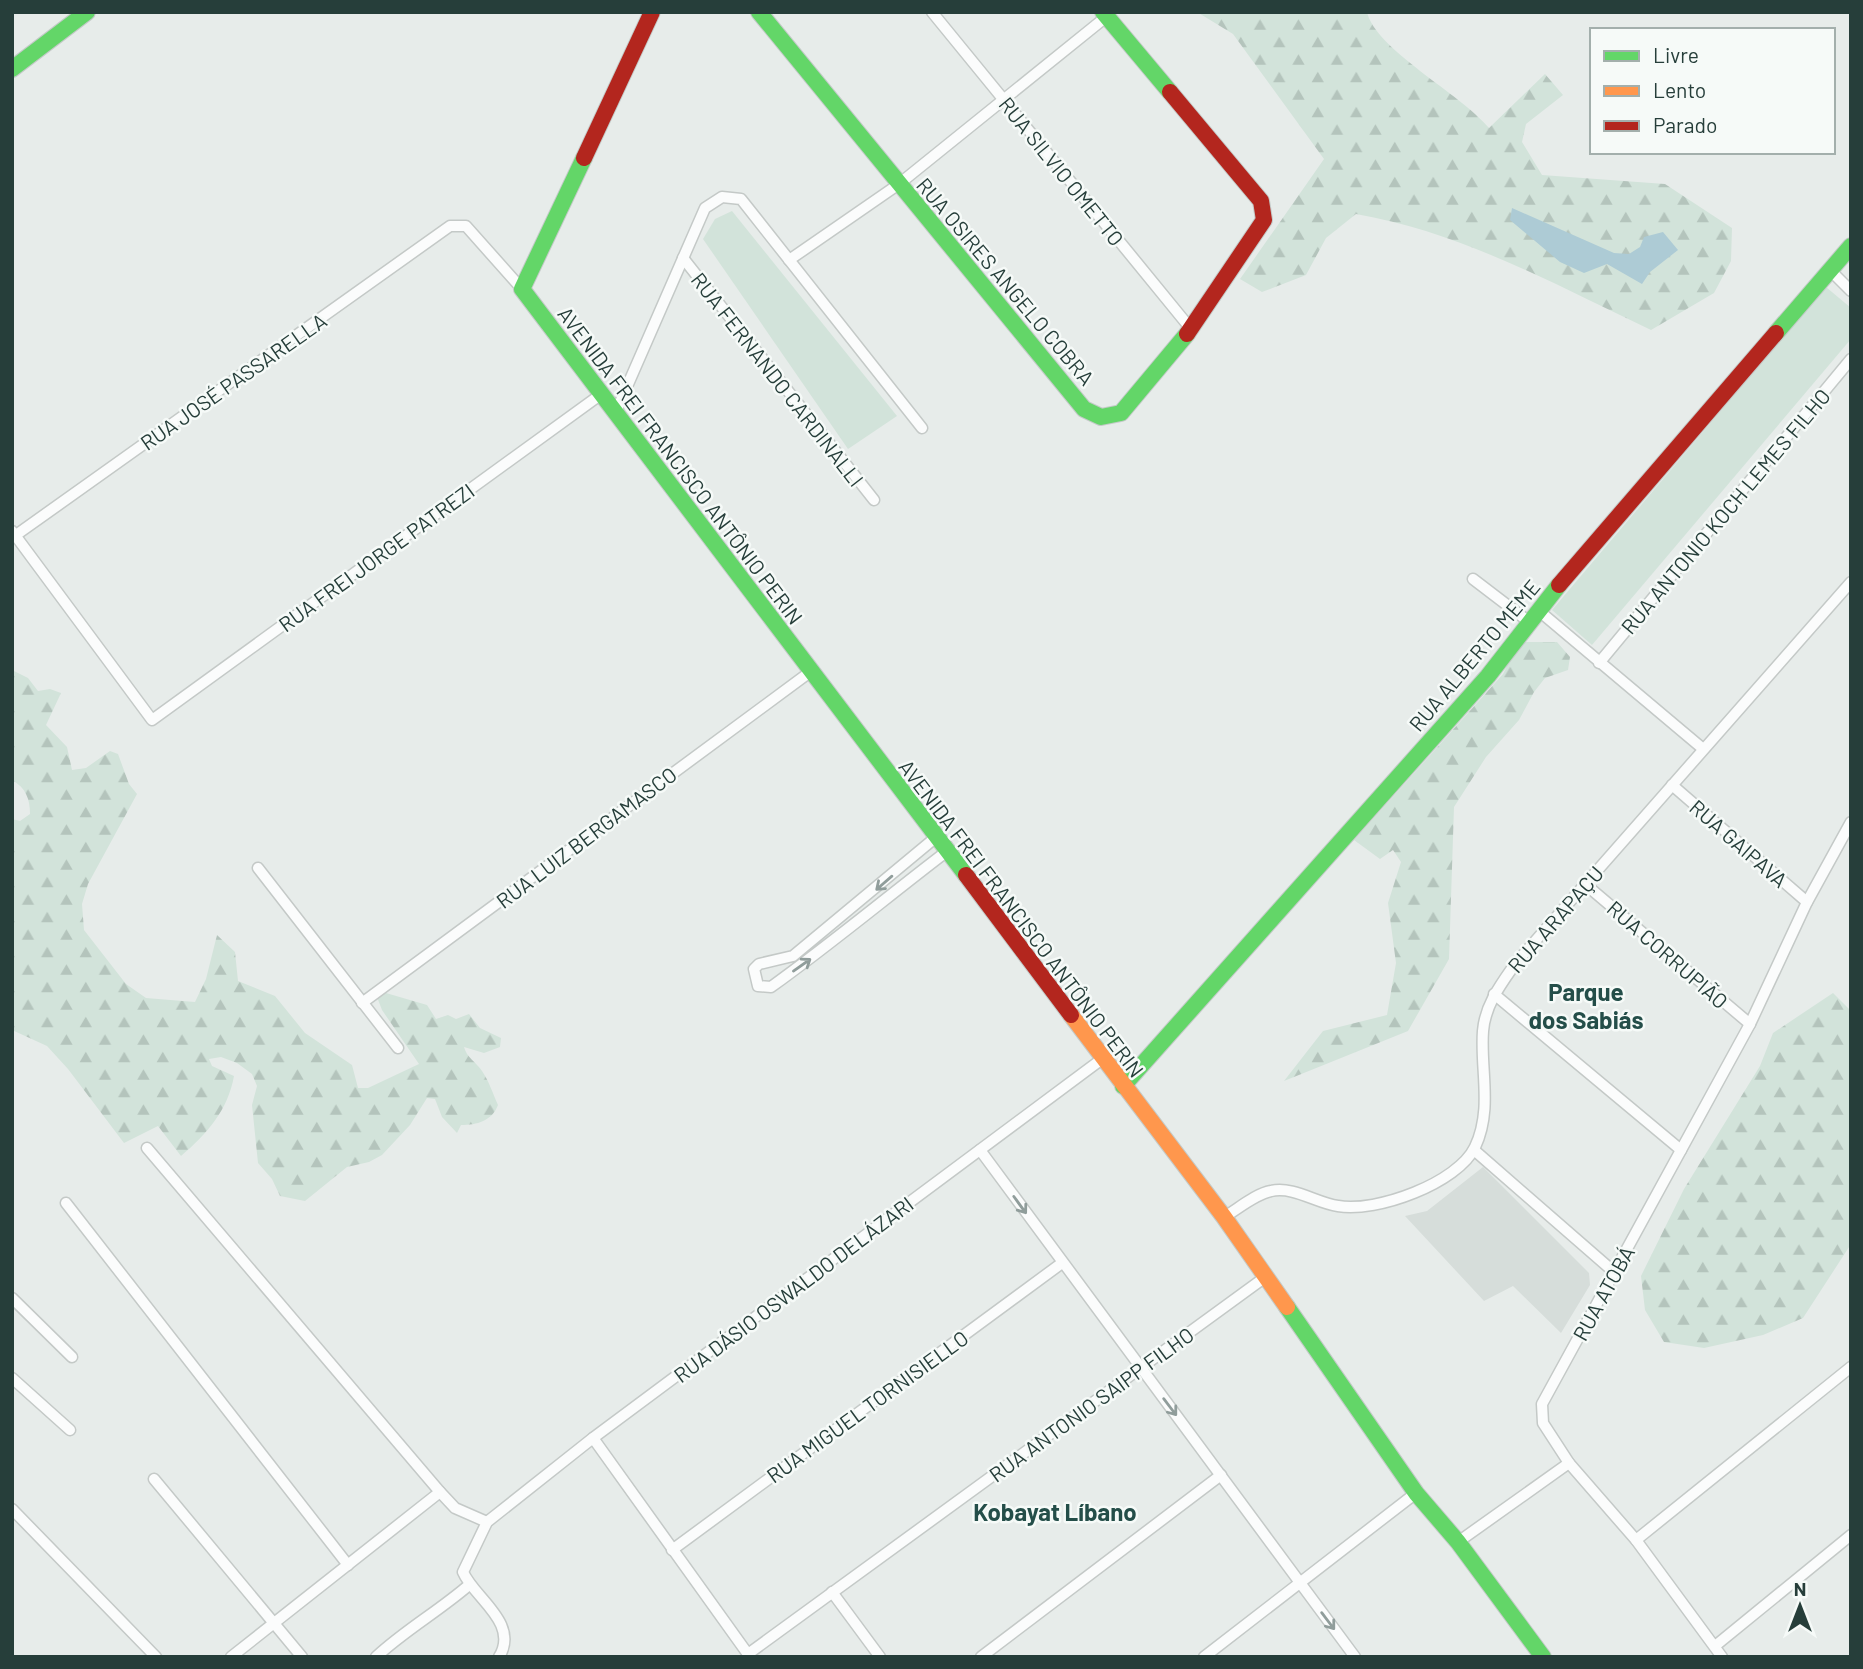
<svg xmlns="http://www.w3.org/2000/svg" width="1863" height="1669" font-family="Barlow,sans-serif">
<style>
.built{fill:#d6ddda}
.forest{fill:url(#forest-firs)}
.green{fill:#d2e3da}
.water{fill:#adcbd5}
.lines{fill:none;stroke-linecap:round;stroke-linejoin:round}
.street-casing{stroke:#c4c9c7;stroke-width:13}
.fast-casing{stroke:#c4cac8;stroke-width:18}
.slow-casing{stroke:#c4cac8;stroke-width:18}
.jam-casing{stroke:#c4cac8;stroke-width:18}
.street{stroke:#fbfcfc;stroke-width:10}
.fast{stroke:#63d668;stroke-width:16}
.slow{stroke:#ff974d;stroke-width:16}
.jam{stroke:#b3261e;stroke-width:16}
.oneway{stroke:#909d9b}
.labels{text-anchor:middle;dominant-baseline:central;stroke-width:5;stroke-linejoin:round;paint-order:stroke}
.street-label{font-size:21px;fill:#263e3a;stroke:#f6faf8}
.quarter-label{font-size:24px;font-weight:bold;fill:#244e49;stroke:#f6faf8}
</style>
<defs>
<pattern id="forest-firs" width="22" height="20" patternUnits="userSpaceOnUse" patternTransform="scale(1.75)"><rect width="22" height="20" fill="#d2e3da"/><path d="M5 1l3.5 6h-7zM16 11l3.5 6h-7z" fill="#b4c4bc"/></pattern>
</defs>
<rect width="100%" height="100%" fill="#e7ecea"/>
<polygon class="built" points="1483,1167 1589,1273 1590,1285 1561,1333 1513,1286 1484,1301 1405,1216 1427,1211"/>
<g class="forest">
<path d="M 1197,12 L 1367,12 C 1375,49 1461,94 1489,128 L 1545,74 L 1563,95 L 1526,124 L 1522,142 L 1542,175 L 1665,184 L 1732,228 L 1731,261 L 1714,293 L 1651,330 C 1556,285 1461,232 1356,214 L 1326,238 L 1306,275 L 1262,292 L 1240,279 L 1324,159 L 1233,34 Z"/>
<polygon points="1519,642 1557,642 1570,657 1568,670 1545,678 1534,692 1519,720 1486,757 1454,807 1449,959 1408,1031 1284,1081 1323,1031 1387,1015 1396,963 1388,903 1401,862 1393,850 1380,859 1354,840 1503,674"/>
<path d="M 12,670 L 28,678 L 38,691 L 50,689 L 61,693 L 46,725 L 67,747 L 72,770 L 86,768 L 110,751 L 118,754 L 129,784 L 137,794 L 88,884 L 82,904 L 84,930 L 126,984 L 146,998 L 195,1002 L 206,979 L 217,935 L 235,952 L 238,981 L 275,996 L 305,1033 L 352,1065 L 358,1088 L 368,1088 L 419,1064 L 382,1010 L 377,997 L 386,993 L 427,1005 L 436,1019 L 448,1015 L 456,1019 L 469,1014 L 480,1028 L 501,1038 L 500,1047 L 484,1053 L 464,1047 C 467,1058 476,1062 482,1071 C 489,1081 493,1094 498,1105 C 492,1121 477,1125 461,1125 L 457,1133 L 442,1117 L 435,1099 L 427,1098 L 410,1125 L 382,1155 L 369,1162 L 347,1167 L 305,1201 L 280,1196 L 272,1179 L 258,1163 L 252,1105 L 257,1086 L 252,1074 L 237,1063 L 221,1057 L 209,1059 L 212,1066 L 234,1076 C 228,1110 207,1134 181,1156 L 158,1126 L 124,1143 L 68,1069 L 47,1046 L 12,1030 L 12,819 L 20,821 L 30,814 C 30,799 26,788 12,780 Z"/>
<polygon points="1833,993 1851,1011 1851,1244 1803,1318 1763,1335 1704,1348 1664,1342 1645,1310 1641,1276 1684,1189 1760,1066 1773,1033"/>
</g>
<g class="green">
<polygon points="732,211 897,416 848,449 703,239 715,219"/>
<polygon points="1826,287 1851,308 1851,339 1592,645 1552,610"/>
</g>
<polygon class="water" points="1512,208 1614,253 1629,254 1640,247 1644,237 1663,232 1678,250 1650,272 1642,284 1607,264 1584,273 1560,262 1510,220"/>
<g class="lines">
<g class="street-casing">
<g id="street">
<polyline points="932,12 1191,329"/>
<polyline points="683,258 874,500"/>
<polyline points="789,260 899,184 1106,17"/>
<polyline points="1831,271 1851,291"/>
<polyline points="615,414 705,208 722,197 741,199 922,428"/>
<polyline points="12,531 152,720 600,395"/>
<polyline points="16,535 450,226 466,226 522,289"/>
<polyline points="1473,579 1528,621"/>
<polyline points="1538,610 1702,748"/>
<polyline points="1599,663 1851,359"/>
<polyline points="1672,785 1807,902"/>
<path d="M 935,838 L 793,956 L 759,964 L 754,969 L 758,986 L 771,987 C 831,944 887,897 946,852"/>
<polyline points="258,868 398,1048"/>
<polyline points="1585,884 1750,1024"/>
<polyline points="1494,994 1681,1150"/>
<polyline points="362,1003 810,672"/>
<polyline points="147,1148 440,1492 455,1508 487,1522"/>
<polyline points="980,1150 1355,1657"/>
<polyline points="1474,1150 1614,1272"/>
<polyline points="66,1203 348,1565"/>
<path d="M 1224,1217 C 1238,1209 1255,1194 1271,1191 C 1294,1186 1316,1203 1338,1206 C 1376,1213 1458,1183 1475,1147 C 1493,1109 1480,1069 1483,1031 C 1485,1005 1501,984 1515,964 L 1851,582"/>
<polyline points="12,1298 72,1357"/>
<polyline points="12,1378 70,1430"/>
<polyline points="593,1438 750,1657"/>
<polyline points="154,1479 302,1657"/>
<polyline points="12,1509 156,1657"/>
<polyline points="1636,1540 1851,1367"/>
<polyline points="1458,1542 1569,1463"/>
<polyline points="672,1550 1062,1263"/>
<polyline points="832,1592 880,1657"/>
<polyline points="1715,1646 1851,1535"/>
<polyline points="748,1654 1264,1278"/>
<polyline points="231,1657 440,1492"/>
<path d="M 376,1657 C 405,1630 439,1611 469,1585"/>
<path d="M 499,1657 C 520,1623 474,1598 463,1572 L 487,1522 L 593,1438 L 1102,1059"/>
<polyline points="981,1657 1221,1475"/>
<polyline points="1204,1657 1416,1493"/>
<polyline points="1722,1657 1636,1540 1569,1463 1543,1423 1542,1404 1750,1024 1807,902 1851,822"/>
</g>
</g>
<g class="fast-casing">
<g id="fast">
<polyline points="759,12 1084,409 1101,417 1121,413 1187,334"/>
<polyline points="1103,12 1170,92"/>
<polyline points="12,69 87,12"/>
<polyline points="584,158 522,289 966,875"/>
<polyline points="1776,333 1851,246"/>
<polyline points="1123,1086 1488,676 1559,585"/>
<polyline points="1287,1307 1416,1493 1458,1542 1543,1657"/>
</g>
</g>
<g class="slow-casing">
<polyline id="slow" points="1071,1015 1224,1217 1287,1307"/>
</g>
<g class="jam-casing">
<g id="jam">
<polyline points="1170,92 1261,201 1264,220 1187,334"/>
<polyline points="584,158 652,12"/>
<polyline points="1559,585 1776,333"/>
<polyline points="966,875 1071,1015"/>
</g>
</g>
<use href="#street" class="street"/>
<use href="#fast" class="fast"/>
<use href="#slow" class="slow"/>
<use href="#jam" class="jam"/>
</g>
<defs><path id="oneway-shaft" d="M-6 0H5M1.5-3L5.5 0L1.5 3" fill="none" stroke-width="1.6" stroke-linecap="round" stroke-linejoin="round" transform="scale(1.75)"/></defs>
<g class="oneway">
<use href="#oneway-shaft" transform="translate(884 883) rotate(139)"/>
<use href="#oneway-shaft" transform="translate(802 965) rotate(-35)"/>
<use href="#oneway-shaft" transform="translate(1020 1205) rotate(54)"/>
<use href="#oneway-shaft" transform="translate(1170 1407) rotate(53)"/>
<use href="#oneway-shaft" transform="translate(1328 1621) rotate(53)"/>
</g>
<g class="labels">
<g class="street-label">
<text transform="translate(1062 171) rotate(51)">RUA SILVIO OMETTO</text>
<text transform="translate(1006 281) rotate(50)">RUA OSIRES ANGELO COBRA</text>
<text transform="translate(778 379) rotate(52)">RUA FERNANDO CARDINALLI</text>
<text transform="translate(233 381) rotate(-35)">RUA JOSÉ PASSARELLA</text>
<text transform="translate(681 465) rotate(53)">AVENIDA FREI FRANCISCO ANTÔNIO PERIN</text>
<text transform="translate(1725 511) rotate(-50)">RUA ANTONIO KOCH LEMES FILHO</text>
<text transform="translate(376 557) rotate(-36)">RUA FREI JORGE PATREZI</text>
<text transform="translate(1474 655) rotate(-50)">RUA ALBERTO MEME</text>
<text transform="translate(586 837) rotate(-37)">RUA LUIZ BERGAMASCO</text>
<text transform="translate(1739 843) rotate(41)">RUA GAIPAVA</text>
<text transform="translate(1022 918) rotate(53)">AVENIDA FREI FRANCISCO ANTÔNIO PERIN</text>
<text transform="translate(1555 919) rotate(-49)">RUA ARAPAÇU</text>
<text transform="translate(1668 954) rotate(41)">RUA CORRUPIÃO</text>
<text transform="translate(793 1289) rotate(-37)">RUA DÁSIO OSWALDO DELÁZARI</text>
<text transform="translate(1603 1293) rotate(-61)">RUA ATOBÁ</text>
<text transform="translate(1091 1404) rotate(-36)">RUA ANTONIO SAIPP FILHO</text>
<text transform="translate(867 1406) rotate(-36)">RUA MIGUEL TORNISIELLO</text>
</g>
<g class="quarter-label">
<text x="1586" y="991">Parque<tspan x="1586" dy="28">dos Sabiás</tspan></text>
<text x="1055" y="1511">Kobayat Líbano</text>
</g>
</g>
<rect width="1863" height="1669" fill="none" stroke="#263e3a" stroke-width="28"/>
<rect x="1590" y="28" width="245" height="126" fill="#f6faf8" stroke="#a3afac" stroke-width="2"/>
<rect x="1604" y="51" width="35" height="10" fill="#63d668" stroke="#a3afac" stroke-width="2"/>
<text x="1653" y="63" font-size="21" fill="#263e3a">Livre</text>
<rect x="1604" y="86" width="35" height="10" fill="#ff974d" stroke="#a3afac" stroke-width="2"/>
<text x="1653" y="98" font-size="21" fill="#263e3a">Lento</text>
<rect x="1604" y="121" width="35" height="10" fill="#b3261e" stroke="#a3afac" stroke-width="2"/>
<text x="1653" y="133" font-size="21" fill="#263e3a">Parado</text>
<g transform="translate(1800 1606)" stroke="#f6faf8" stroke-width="5" paint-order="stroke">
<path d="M0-5L12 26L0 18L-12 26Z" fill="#263e3a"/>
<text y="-10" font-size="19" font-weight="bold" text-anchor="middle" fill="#263e3a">N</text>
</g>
</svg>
